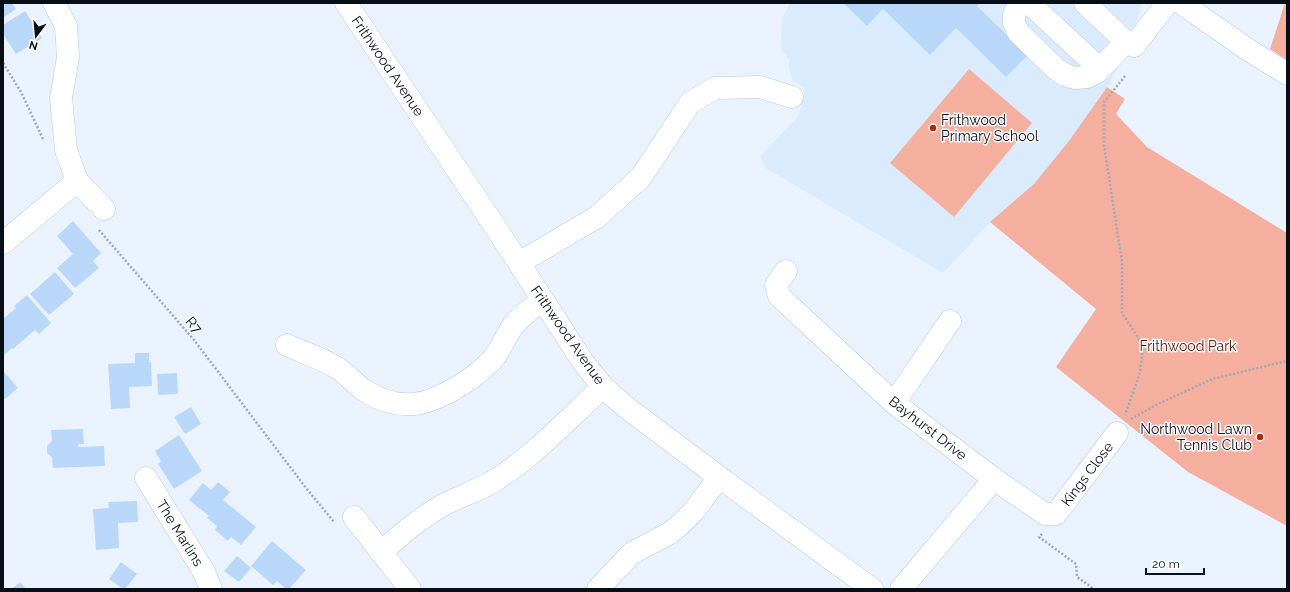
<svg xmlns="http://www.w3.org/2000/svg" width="1290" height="592" font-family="Raleway,sans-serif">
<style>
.built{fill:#daebfd}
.green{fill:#f5af9f}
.building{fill:#b9d8f9}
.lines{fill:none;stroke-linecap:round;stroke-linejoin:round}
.minor-casing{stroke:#b6cce3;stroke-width:23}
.path{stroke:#a1a9b2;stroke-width:2.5;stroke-dasharray:2 2;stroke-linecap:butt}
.minor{stroke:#fff;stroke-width:22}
.poi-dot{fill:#b62b05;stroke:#fff;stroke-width:1.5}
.labels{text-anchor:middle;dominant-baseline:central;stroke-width:3;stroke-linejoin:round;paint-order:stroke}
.street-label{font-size:14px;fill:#070e16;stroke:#fff}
.poi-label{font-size:14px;fill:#070e16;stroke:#fff;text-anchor:start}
.park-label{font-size:14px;fill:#571506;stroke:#fff}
</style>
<rect width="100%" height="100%" fill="#eaf3fd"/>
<polygon class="built" points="790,3 1142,3 1128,50 1095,110 1034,184 990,223 943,273 767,169 760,156 799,115 805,88 798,84 792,79 789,68 789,60 781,50 782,18"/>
<g class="green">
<polygon points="1285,3 1287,3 1287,60 1270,49"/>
<polygon points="969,69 1032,123 954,217 890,163"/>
<polygon points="1107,87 1125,99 1116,114 1147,147 1287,233 1287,526 1188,472 1056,367 1096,309 990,222 1034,184 1069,141"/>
</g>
<g class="building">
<polygon points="3,3 12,3 16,9 3,18"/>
<polygon points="843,3 980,3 977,6 1028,55 1006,77 956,28 930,55 883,9 867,26"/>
<polygon points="25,11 42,38 16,54 3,34 3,25"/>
<polygon points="73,221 101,253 93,261 99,268 75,288 57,268 73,254 57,236"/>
<polygon points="55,272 74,294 49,315 30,294"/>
<polygon points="27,295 51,323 39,334 35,330 13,349 12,348 3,356 3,319 16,308 14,306"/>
<polygon points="135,353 149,353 149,362 151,362 152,386 129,387 130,408 111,409 108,364 135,363"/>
<polygon points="4,372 18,388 5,399 3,397 3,373"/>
<polygon points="177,373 178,394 158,395 157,374"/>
<polygon points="191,407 201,424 185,434 174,417"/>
<polygon points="83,429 84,444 78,444 78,447 104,446 105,466 53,468 52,457 47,453 47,446 52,441 51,430"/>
<polygon points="179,435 202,471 174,489 158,464 161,461 155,451"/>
<polygon points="218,482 230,492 223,500 256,527 241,545 231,537 228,541 215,530 217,526 207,518 209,516 189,500 203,483 211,490"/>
<polygon points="137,501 138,522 118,523 119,548 96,550 93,509 109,508 108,502"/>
<polygon points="272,541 306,570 289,589 286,589 277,581 273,585 251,566"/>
<polygon points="237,556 251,568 239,582 224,571"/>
<polygon points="121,562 137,574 125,589 123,589 109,579"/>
<polygon points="20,582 26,589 12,589"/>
</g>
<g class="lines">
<g class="minor-casing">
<g id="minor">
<polyline points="54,3 66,26 68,57 61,98 66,150 77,181 104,209"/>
<polyline points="346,3 519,263 583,362 603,387 627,408 719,477 872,589"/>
<polyline points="1019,3 1014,15 1014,23 1018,32 1056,69 1065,75 1075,78 1087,77 1097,72 1126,42"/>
<polyline points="1029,3 1100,69"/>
<polyline points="1085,3 1126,42 1134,46 1167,3"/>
<polyline points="1181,3 1247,49 1287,74"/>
<polyline points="3,243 77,181"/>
<polyline points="519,263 597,217 641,177 690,103 715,88 760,87 792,97"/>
<polyline points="786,271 776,285 779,296 894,403 994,479 901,589"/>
<path d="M 287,345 C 302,352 320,358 334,366 C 346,372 354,384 365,391 C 380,400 396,406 414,404 C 437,402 472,380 488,364 C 500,354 504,338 513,326 C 521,316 532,308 542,300"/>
<polyline points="894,403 950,321"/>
<polyline points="146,478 204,572 211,589"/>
<polyline points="994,479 1045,514 1056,514 1117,433"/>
<polyline points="354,517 410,589"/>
<path d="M 381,552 C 402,534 422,516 447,503 C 463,495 482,489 497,479 C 536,454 569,418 603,387"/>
<polyline points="598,589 632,553 670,533 681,524 694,511 719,477"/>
</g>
</g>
<g class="path">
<polyline points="3,63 21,92 43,139"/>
<polyline points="1125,76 1104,102 1104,145 1122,262 1122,313 1143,345 1140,373 1125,415"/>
<polyline points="99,230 194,340 306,488 334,522"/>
<polyline points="1131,419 1158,404 1212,379 1287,361"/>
<polyline points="1042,534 1039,537 1076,564 1077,577 1094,589"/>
</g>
<use href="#minor" class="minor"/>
</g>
<g class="poi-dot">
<circle cx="933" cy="128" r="4"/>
<circle cx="1260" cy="437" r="4"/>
</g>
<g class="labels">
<g class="street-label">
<text transform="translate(388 66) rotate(56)">Frithwood Avenue</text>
<text transform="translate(194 325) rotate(50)">R7</text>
<text transform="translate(568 335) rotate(55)">Frithwood Avenue</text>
<text transform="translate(928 428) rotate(38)">Bayhurst Drive</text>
<text transform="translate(1087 474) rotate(-53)">Kings Close</text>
<text transform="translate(180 533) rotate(58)">The Marlins</text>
</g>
<g class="poi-label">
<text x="941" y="120">Frithwood<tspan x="941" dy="16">Primary School</tspan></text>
<text x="1252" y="429" text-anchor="end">Northwood Lawn<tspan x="1252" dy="16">Tennis Club</tspan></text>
</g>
<g class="park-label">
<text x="1188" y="346">Frithwood Park</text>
</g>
</g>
<rect width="1290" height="592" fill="none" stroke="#070e16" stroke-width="8"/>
<g transform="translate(36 36) rotate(196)" stroke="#ffffff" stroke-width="3" paint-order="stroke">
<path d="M0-3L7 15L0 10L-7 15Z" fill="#070e16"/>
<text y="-6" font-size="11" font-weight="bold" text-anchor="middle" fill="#070e16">N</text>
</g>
<path d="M1146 568v6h58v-6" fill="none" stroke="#070e16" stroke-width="2"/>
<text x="1152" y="568" font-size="12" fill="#070e16" stroke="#ffffff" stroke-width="3" paint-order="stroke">20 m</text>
</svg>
